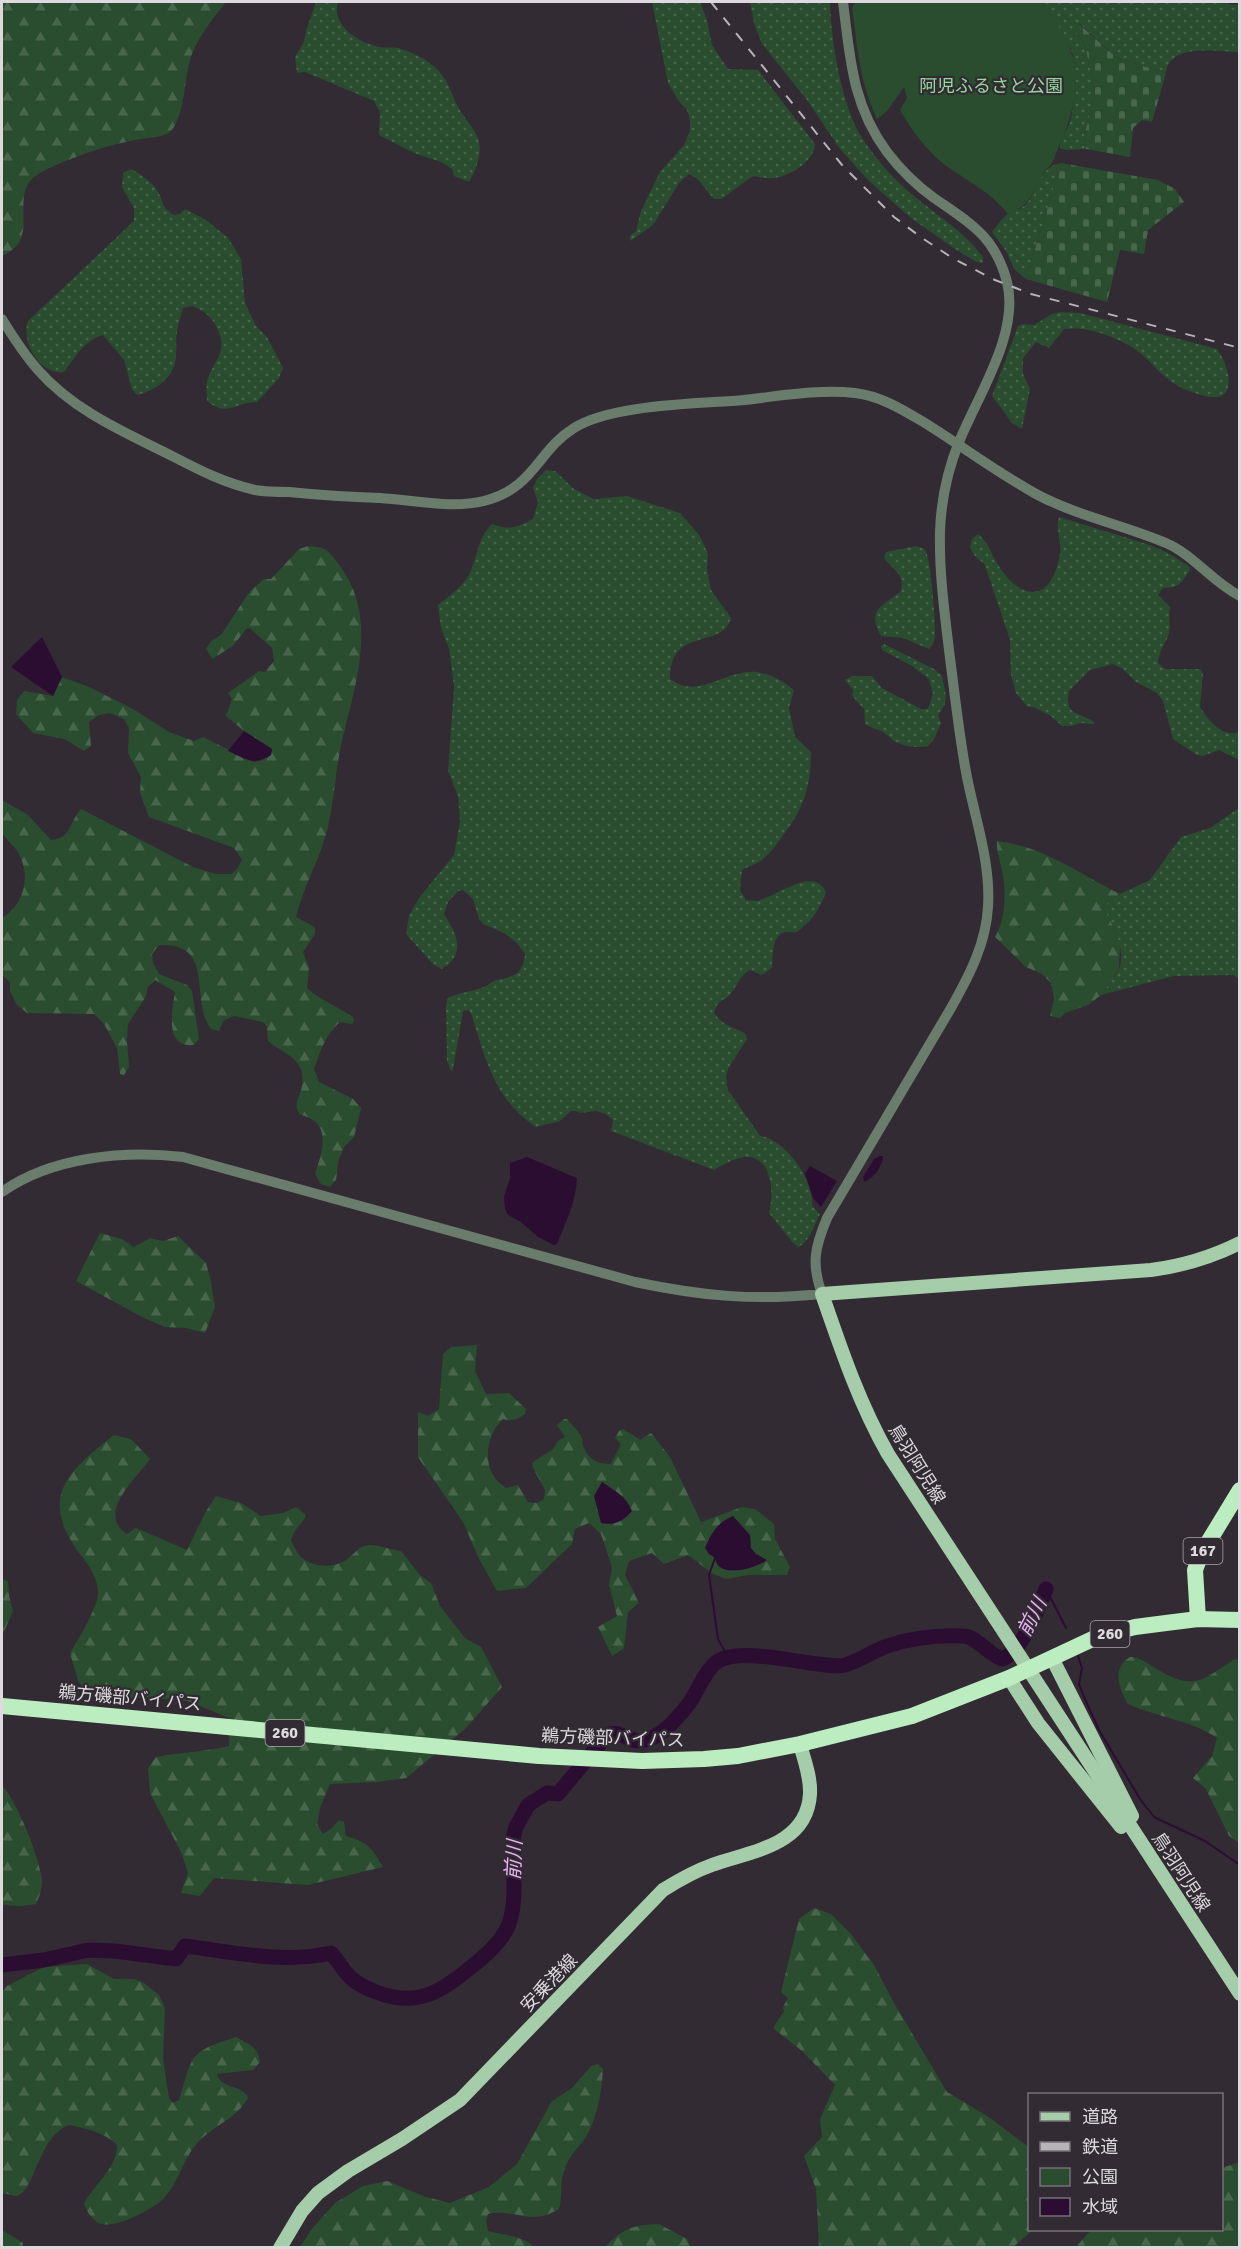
<svg xmlns="http://www.w3.org/2000/svg" width="1241" height="2249" font-family="Signika,'Noto Sans JP',sans-serif">
<style>
.grass{fill:url(#grass-dots)}
.forest{fill:url(#forest-firs)}
.cemetery{fill:url(#cemetery-stones)}
.park{fill:#294d2e}
.water{fill:#2c0d32}
.lines{fill:none;stroke-linecap:round;stroke-linejoin:round}
.stream{stroke:#2c0d32;stroke-width:2}
.river{stroke:#2c0d32;stroke-width:15}
.minor{stroke:#6a7d6c;stroke-width:10}
.major{stroke:#a5cda9;stroke-width:14}
.highway{stroke:#bcedc1;stroke-width:16}
.rail{stroke:#b7b3b8;stroke-width:2;stroke-dasharray:10 10;stroke-linecap:butt}
.labels{text-anchor:middle;dominant-baseline:central;stroke-width:4.5;stroke-linejoin:round;paint-order:stroke}
.shield{fill:#322b33;stroke:#aaa5ab;stroke-width:1.5}
.shield-label{font-size:16px;font-weight:bold;fill:#ddd9de}
.park-label{font-size:18px;fill:#94d89c;stroke:#322b33}
.street-label{font-size:18px;fill:#ddd9de;stroke:#322b33}
.water-label{font-size:20px;font-style:italic;fill:#e8b1f2;stroke:#322b33}
</style>
<defs>
<pattern id="grass-dots" width="8" height="8" patternUnits="userSpaceOnUse" patternTransform="scale(1.5)"><rect width="8" height="8" fill="#294d2e"/><path d="M2 2h.1M6 6h.1" fill="none" stroke="#48664c" stroke-width="1.8" stroke-linecap="round"/></pattern>
<pattern id="forest-firs" width="22" height="20" patternUnits="userSpaceOnUse" patternTransform="scale(1.5)"><rect width="22" height="20" fill="#294d2e"/><path d="M5 1l3.5 6h-7zM16 11l3.5 6h-7z" fill="#48664c"/></pattern>
<pattern id="cemetery-stones" width="16" height="16" patternUnits="userSpaceOnUse" patternTransform="scale(1.5)"><rect width="16" height="16" fill="#294d2e"/><path d="M2 7V4a2 2 0 0 1 4 0v3zM10 15v-3a2 2 0 0 1 4 0v3z" fill="#48664c"/></pattern>
</defs>
<rect width="100%" height="100%" fill="#322b33"/>
<g class="grass">
<path d="M 316,2 L 338,2 C 331,26 359,43 380,47 C 386,48 392,47 398,48 C 406,50 417,55 424,59 C 447,74 447,84 458,107 C 464,118 473,127 478,138 C 483,152 476,171 469,182 L 454,176 L 452,169 L 441,162 L 414,153 L 379,135 L 380,112 L 374,101 L 305,72 L 297,73 L 295,57 L 304,42 L 306,31 Z"/>
<path d="M 652,2 L 700,2 L 707,20 L 712,45 L 728,69 L 758,70 L 815,144 C 815,161 789,177 773,178 C 767,179 759,177 753,176 L 721,199 L 714,199 C 706,191 700,178 689,174 L 679,183 L 653,225 L 630,241 L 630,236 L 636,231 L 641,211 L 660,172 L 684,145 L 690,131 L 690,119 L 687,110 L 678,100 L 668,83 Z"/>
<path d="M 750,2 L 830,2 C 831,40 840,96 858,131 C 871,154 889,174 908,191 C 933,213 963,230 983,257 L 983,263 L 977,262 L 958,251 L 911,218 L 870,182 L 840,149 L 807,100 L 762,44 L 754,23 Z"/>
<path d="M 1040,2 L 1212,2 L 1239,5 L 1239,52 C 1218,52 1169,42 1166,73 L 1117,58 L 1079,23 L 1076,32 L 1085,45 L 1095,93 L 1084,137 L 1086,149 L 1066,150 L 1060,148 C 1059,140 1067,131 1070,122 C 1075,101 1076,78 1073,56 L 1071,49 Z"/>
<path d="M 1061,163 L 1026,279 L 1014,269 L 1006,251 L 992,232 C 997,226 1002,218 1008,214 C 1014,210 1020,210 1025,205 C 1040,191 1037,167 1061,163 Z"/>
<path d="M 131,169 C 140,174 153,182 158,192 C 164,203 161,207 174,215 L 180,214 L 185,209 L 206,220 L 228,238 L 241,259 L 245,303 L 256,326 L 267,337 L 283,368 L 279,378 L 257,402 C 235,402 228,418 207,401 C 207,394 206,387 207,381 C 214,359 229,352 217,328 C 212,317 204,311 193,306 L 183,308 C 181,316 178,324 177,332 C 175,343 178,356 174,366 C 169,381 152,392 137,395 L 132,389 L 124,360 L 103,335 C 83,341 76,357 64,372 C 39,375 21,342 28,321 L 134,221 L 134,208 L 122,187 L 123,173 Z"/>
<path d="M 1060,312 L 1080,313 L 1217,349 C 1230,366 1239,405 1205,396 C 1192,393 1175,386 1164,376 C 1153,366 1144,354 1130,346 C 1111,335 1086,326 1064,329 L 1049,348 L 1036,342 L 1023,358 L 1023,374 L 1030,389 L 1022,429 L 1012,423 L 992,396 L 1018,326 L 1023,324 L 1034,325 L 1052,314 Z"/>
<path d="M 546,470 L 555,471 L 574,489 L 594,499 L 627,496 L 680,513 L 700,536 L 708,554 L 707,569 L 711,590 L 731,618 C 721,651 670,625 670,679 C 694,697 717,678 741,673 C 760,668 780,678 794,690 L 789,708 L 795,737 L 811,752 C 811,788 803,810 781,838 C 775,847 768,856 759,862 C 753,865 747,867 742,870 L 740,890 L 746,900 C 750,900 753,901 756,901 C 774,899 813,864 826,892 C 820,909 811,922 797,932 C 794,933 791,932 787,932 C 771,933 773,956 772,968 L 762,975 L 750,970 C 740,975 739,983 732,992 C 725,1002 719,997 714,1013 C 723,1025 731,1027 745,1033 L 747,1039 L 729,1067 L 726,1076 L 728,1090 L 760,1136 C 785,1139 815,1181 812,1206 L 820,1214 C 814,1225 810,1242 798,1247 L 793,1243 L 769,1213 C 774,1195 773,1155 745,1157 C 734,1158 723,1165 714,1170 L 611,1131 L 613,1120 L 606,1114 L 596,1111 L 580,1113 L 576,1111 L 571,1111 L 560,1121 L 536,1127 C 494,1100 485,1057 471,1013 L 468,1010 L 463,1011 L 453,1069 L 451,1071 L 447,1061 L 446,1005 L 448,998 C 459,992 472,992 484,987 C 488,985 492,981 497,980 C 514,976 523,975 525,954 L 517,943 L 504,933 L 483,924 L 479,919 L 473,899 L 463,890 L 458,891 L 448,902 L 444,914 C 457,934 467,953 442,969 L 433,964 L 406,934 L 409,916 L 419,898 L 454,855 L 460,822 L 458,796 L 448,771 L 454,687 L 449,648 L 441,628 L 438,605 C 449,596 462,587 469,575 C 478,557 477,538 492,524 C 509,531 518,527 533,519 L 538,502 L 533,488 L 537,479 Z"/>
<path d="M 1059,517 L 1150,545 L 1166,552 L 1189,566 L 1190,570 C 1180,584 1181,587 1163,588 L 1158,595 L 1170,607 C 1168,616 1171,625 1169,633 C 1166,644 1158,652 1158,663 L 1165,669 L 1200,669 L 1203,674 L 1200,707 C 1208,720 1222,738 1239,732 L 1239,760 L 1219,750 L 1203,756 L 1197,755 L 1173,739 L 1163,701 L 1157,693 L 1136,682 L 1123,669 L 1113,664 L 1090,670 L 1069,691 C 1064,715 1078,712 1093,721 L 1094,724 L 1081,723 L 1071,726 L 1062,726 L 1051,716 L 1035,708 L 1027,706 L 1016,693 L 1011,675 L 1010,640 L 985,565 L 974,555 L 970,547 L 972,539 L 978,534 C 989,543 991,554 998,565 C 1023,604 1052,601 1060,554 C 1062,541 1055,529 1059,517 Z"/>
<path d="M 916,546 C 919,547 923,548 925,550 C 931,557 936,626 935,637 C 934,643 932,645 929,649 L 903,638 L 881,636 C 866,609 883,606 901,591 C 905,571 892,571 884,557 L 886,552 Z"/>
<path d="M 884,644 L 934,669 L 942,676 L 946,696 L 945,704 L 938,715 L 941,723 L 934,739 L 928,746 C 918,748 904,747 894,741 C 890,739 887,734 883,732 C 877,729 872,728 865,724 L 864,709 L 852,696 L 853,690 L 845,680 L 852,676 L 872,676 L 882,688 L 921,709 L 928,709 L 933,694 L 929,679 L 912,666 L 882,650 L 881,646 Z"/>
<path d="M 1239,808 L 1239,979 L 1233,975 L 1174,976 L 1101,995 C 1106,987 1113,980 1118,971 C 1128,952 1112,923 1102,907 L 1120,894 L 1150,880 L 1181,837 L 1210,828 Z"/>
</g>
<g class="forest">
<path d="M 2,2 L 226,2 C 213,18 196,40 190,60 C 184,82 185,108 174,127 C 168,138 152,137 141,139 C 113,143 65,159 40,173 C 4,193 45,239 2,256 Z"/>
<path d="M 308,546 C 327,547 329,551 340,566 C 380,620 354,687 341,746 C 335,774 334,803 327,831 C 319,861 303,887 296,917 L 315,927 L 315,934 L 303,952 L 309,968 L 307,988 C 320,1000 338,1007 353,1017 L 354,1020 L 352,1024 L 340,1022 C 325,1035 320,1052 314,1069 L 319,1082 L 353,1099 L 361,1108 L 354,1137 L 344,1147 L 338,1162 L 336,1180 L 330,1187 L 321,1184 L 315,1174 C 321,1155 332,1126 307,1117 C 302,1115 299,1115 297,1109 C 295,1101 301,1094 302,1086 C 306,1058 286,1056 268,1041 L 267,1027 L 263,1022 L 234,1016 L 223,1021 L 219,1031 L 211,1029 C 189,1001 217,942 159,945 L 152,954 L 153,963 L 159,974 L 187,985 L 192,991 L 199,1039 L 194,1045 C 164,1048 172,1010 175,992 L 155,980 L 148,987 L 145,998 L 128,1024 L 127,1041 L 129,1067 L 124,1075 L 120,1074 L 117,1048 L 104,1024 L 94,1014 L 27,1013 L 17,1005 L 10,991 L 10,982 L 2,975 L 2,918 C 24,904 31,878 19,854 C 15,846 6,840 2,832 C 0,825 2,808 2,800 L 28,815 L 51,840 C 71,839 70,821 81,809 L 193,867 L 216,874 L 231,874 L 237,869 L 242,860 L 234,848 L 149,817 L 140,793 L 141,777 L 128,753 L 129,728 L 124,719 L 110,713 L 99,715 L 89,722 L 91,746 L 84,751 L 64,739 L 33,733 L 16,714 L 17,700 L 24,691 L 53,696 L 62,677 L 89,687 L 133,709 L 169,732 L 194,741 L 203,737 L 253,762 L 261,761 L 271,755 L 272,749 L 244,731 L 226,716 L 232,699 L 228,693 L 259,671 L 265,672 L 274,661 L 272,648 L 250,628 L 246,629 L 233,646 L 212,659 L 206,649 L 211,641 L 221,635 L 250,591 L 264,579 L 271,579 L 299,549 Z"/>
<path d="M 997,841 C 1043,846 1080,874 1120,894 L 1102,907 L 1111,922 L 1120,944 L 1119,969 L 1101,995 L 1088,1005 L 1065,1013 L 1060,1018 L 1050,1016 L 1054,998 L 1051,983 L 1042,974 L 1026,967 L 995,937 C 1006,919 1006,890 1002,870 C 1000,860 996,851 997,841 Z"/>
<polygon points="100,1233 122,1239 134,1247 150,1238 163,1241 178,1236 206,1263 210,1277 215,1307 205,1333 186,1328 165,1327 144,1318 76,1281"/>
<path d="M 477,1345 L 475,1371 L 486,1394 L 509,1393 L 526,1409 L 525,1414 C 518,1419 512,1422 503,1419 C 488,1433 482,1460 495,1478 C 497,1482 503,1485 506,1488 L 518,1485 L 528,1502 L 537,1503 L 544,1499 L 545,1490 L 532,1466 L 533,1462 L 553,1449 L 558,1441 L 565,1437 L 557,1425 L 564,1419 L 567,1419 C 572,1425 579,1431 582,1438 C 583,1441 582,1445 584,1448 C 589,1460 598,1464 611,1464 L 621,1444 L 615,1438 L 619,1431 L 623,1429 L 640,1440 L 651,1433 L 670,1457 L 701,1522 L 742,1507 L 755,1509 L 774,1524 L 775,1539 L 790,1567 L 787,1575 L 748,1575 L 726,1579 L 713,1574 L 688,1555 L 664,1564 L 652,1553 L 629,1561 L 625,1575 L 639,1603 L 628,1612 L 624,1648 L 612,1656 L 598,1627 L 617,1616 L 609,1585 L 612,1567 L 601,1534 L 589,1523 L 575,1529 L 572,1544 L 526,1588 L 497,1591 L 479,1559 L 463,1522 L 418,1457 L 418,1412 L 428,1416 L 439,1409 L 443,1354 L 451,1347 Z"/>
<path d="M 114,1435 L 131,1439 L 150,1459 C 137,1478 95,1513 127,1534 L 136,1528 L 187,1550 L 205,1513 L 216,1496 L 241,1503 L 261,1516 L 283,1513 L 296,1507 L 306,1515 C 302,1526 294,1527 291,1541 C 294,1546 297,1553 301,1557 C 312,1567 333,1569 346,1560 C 354,1555 358,1546 369,1545 C 376,1544 393,1550 401,1551 L 420,1575 L 431,1583 L 440,1606 L 465,1638 L 481,1647 L 502,1687 L 465,1729 L 406,1778 L 377,1782 L 330,1784 L 320,1808 L 317,1824 L 323,1834 L 332,1828 L 339,1820 L 344,1822 L 346,1836 C 368,1842 372,1848 383,1867 L 308,1885 L 214,1878 L 200,1896 L 181,1893 L 188,1873 L 181,1852 L 150,1793 L 148,1768 L 156,1757 C 181,1752 204,1752 229,1746 L 229,1718 L 188,1701 L 152,1698 L 118,1698 L 89,1694 L 78,1681 L 70,1653 C 77,1642 97,1608 98,1595 C 99,1580 89,1565 80,1554 C 38,1497 67,1472 114,1435 Z"/>
<polygon points="2,1579 8,1581 9,1596 13,1611 2,1636"/>
<path d="M 1130,1657 C 1140,1657 1147,1663 1155,1668 C 1195,1692 1200,1681 1235,1659 L 1239,1660 L 1239,1843 L 1229,1836 L 1206,1789 L 1193,1778 L 1212,1756 L 1217,1738 C 1191,1720 1157,1717 1128,1704 C 1119,1689 1111,1668 1130,1657 Z"/>
<path d="M 2,1785 C 18,1804 39,1856 42,1881 C 42,1889 39,1897 36,1904 L 22,1906 L 2,1905 Z"/>
<polygon points="814,1908 831,1914 850,1933 874,1965 894,2003 947,2092 987,2116 1029,2147 1030,2230 1033,2230 1013,2247 819,2247 816,2189 804,2156 822,2137 820,2119 835,2085 802,2051 773,2028 784,2011 783,2007 788,1998 781,1992 799,1919"/>
<path d="M 87,1964 L 114,1979 L 134,1979 L 144,1983 L 159,1995 L 165,2008 L 163,2059 L 169,2098 L 173,2103 L 179,2100 C 183,2088 186,2073 191,2063 C 197,2048 221,2042 236,2037 C 248,2044 259,2047 260,2062 L 253,2070 L 217,2074 C 220,2089 242,2084 248,2098 C 236,2120 209,2127 194,2147 C 182,2163 178,2183 164,2198 C 154,2209 116,2228 102,2224 C 93,2222 87,2212 84,2204 C 93,2185 117,2169 117,2145 C 106,2133 85,2128 69,2125 C 37,2137 35,2194 16,2196 C 12,2196 6,2193 2,2193 L 2,1992 L 7,1986 L 44,1967 Z"/>
<path d="M 598,2064 L 603,2069 C 602,2091 597,2118 586,2137 C 579,2147 569,2156 565,2168 C 559,2181 563,2195 559,2209 C 530,2227 516,2208 488,2214 L 486,2221 L 488,2231 C 503,2235 523,2236 534,2247 L 300,2247 L 311,2230 L 335,2203 L 363,2186 L 387,2181 L 426,2197 L 450,2203 L 489,2187 L 517,2164 L 552,2101 L 572,2088 L 591,2066 Z"/>
<polygon points="1239,2162 1239,2247 1076,2247 1091,2230 1222,2230 1222,2168"/>
<path d="M 659,2224 L 687,2239 L 690,2247 L 605,2247 C 623,2228 633,2225 659,2224 Z"/>
<polygon points="2,2230 23,2243 23,2247 2,2247"/>
</g>
<g class="cemetery">
<polygon points="1078,23 1117,58 1166,73 1152,122 1142,120 1133,128 1130,157 1086,149 1084,137 1095,93 1085,45 1076,32"/>
<polygon points="1061,163 1158,180 1175,189 1184,202 1148,230 1144,254 1120,250 1107,302 1026,279"/>
</g>
<path class="park" d="M 855,2 L 1040,2 C 1051,15 1064,31 1070,48 C 1082,81 1073,116 1059,146 C 1056,152 1055,158 1052,163 C 1049,167 1045,170 1043,174 C 1034,192 1029,207 1008,214 C 990,191 968,182 945,165 C 926,150 912,131 900,110 L 907,98 L 904,87 L 887,111 L 877,119 C 859,79 858,51 852,8 Z"/>
<g class="water">
<polygon points="42,637 62,677 53,696 11,667"/>
<path d="M 244,731 L 272,749 L 271,755 C 253,766 246,759 228,751 Z"/>
<path d="M 880,1156 L 883,1156 C 883,1166 873,1179 864,1182 L 863,1177 L 874,1159 Z"/>
<path d="M 527,1157 L 577,1178 C 576,1201 566,1222 557,1244 L 554,1245 L 538,1237 L 521,1222 L 508,1215 L 505,1209 L 504,1197 L 510,1178 L 510,1163 Z"/>
<polygon points="810,1166 837,1181 821,1207 813,1198 805,1174"/>
<path d="M 602,1482 C 614,1490 627,1497 632,1511 C 624,1521 614,1526 601,1523 L 594,1496 Z"/>
<path d="M 733,1516 L 750,1535 L 751,1548 L 756,1554 L 767,1560 L 764,1562 C 752,1569 718,1579 715,1558 L 709,1554 L 705,1548 C 712,1532 717,1523 733,1516 Z"/>
</g>
<g class="lines">
<g class="stream">
<polyline points="715,1558 709,1575 718,1639 728,1657"/>
<polyline points="1046,1589 1066,1628"/>
<polyline points="1078,1656 1082,1668 1079,1684 1084,1697 1099,1730 1140,1799 1154,1817 1205,1841 1240,1865"/>
</g>
<path class="river" d="M 2,1965 L 44,1960 L 88,1950 L 115,1951 L 176,1959 L 185,1946 C 233,1952 283,1964 331,1953 C 338,1961 344,1971 351,1978 C 358,1984 370,1990 379,1993 C 417,2007 441,1992 470,1968 C 485,1956 502,1942 509,1924 C 518,1897 512,1866 513,1838 L 516,1827 L 528,1805 L 547,1793 L 558,1794 L 607,1735 C 626,1728 628,1749 654,1737 C 667,1730 681,1714 690,1702 C 699,1689 707,1665 722,1659 C 746,1650 792,1661 818,1664 C 826,1665 836,1667 845,1665 C 859,1661 873,1651 887,1646 C 911,1638 938,1635 964,1636 C 977,1637 988,1654 1002,1659 C 1022,1652 1038,1609 1046,1589"/>
<g class="minor">
<path d="M 2,319 C 13,337 24,354 38,370 C 74,411 124,432 172,456 C 199,470 224,483 255,490 C 266,492 278,492 289,492 C 319,495 350,497 380,498 C 413,500 451,509 484,501 C 535,488 537,451 574,428 C 612,404 698,404 744,400 C 780,396 819,389 855,393 C 881,396 903,410 925,423 C 962,446 998,473 1036,494 C 1077,516 1124,525 1166,543 C 1194,555 1212,582 1240,596"/>
<path d="M 2,1192 C 51,1157 124,1150 183,1157 L 635,1282 C 701,1296 754,1301 822,1294 C 811,1263 815,1247 827,1218 L 951,1008 C 969,976 986,944 988,907 C 991,861 974,816 966,772 C 959,734 955,696 950,658 C 945,616 939,574 940,532 C 941,502 948,469 959,442 C 978,395 1020,333 1007,282 C 995,236 970,223 934,198 C 916,185 900,169 887,152 C 852,105 850,57 843,2"/>
</g>
<g class="major">
<path d="M 1240,1243 C 1212,1257 1182,1266 1151,1270 L 822,1294 C 841,1349 859,1403 888,1454 L 1240,1994"/>
<polyline points="1052,1658 1132,1816"/>
<polyline points="1009,1678 1038,1723 1121,1827"/>
<path d="M 280,2248 L 302,2211 L 318,2193 L 348,2171 L 402,2139 L 460,2100 L 663,1890 C 679,1880 695,1871 712,1865 C 751,1851 807,1846 810,1794 C 811,1777 804,1760 800,1744"/>
</g>
<g class="highway">
<polyline points="1198,1619 1195,1570 1201,1554 1240,1490"/>
<polyline points="2,1706 539,1756 642,1761 704,1759 738,1756 800,1744 912,1716 1009,1678 1099,1636 1135,1627 1166,1623 1198,1619 1240,1620"/>
</g>
<polyline class="rail" points="711,2 842,165 894,217 922,238 954,259 995,280 1031,294 1240,348"/>
</g>
<g class="labels">
<g class="shield">
<rect x="1183.5" y="1538" width="39" height="26" rx="4.5"/>
<rect x="1090.5" y="1621" width="39" height="26" rx="4.5"/>
<rect x="265.5" y="1720" width="39" height="26" rx="4.5"/>
</g>
<g class="shield-label">
<text x="1203" y="1551">167</text>
<text x="1110" y="1634">260</text>
<text x="285" y="1733">260</text>
</g>
<g class="park-label">
<text x="991" y="86">阿児ふるさと公園</text>
</g>
<g class="street-label">
<text transform="translate(917 1464) rotate(58)">鳥羽阿児線</text>
<text transform="translate(130 1698) rotate(5)">鵜方磯部バイパス</text>
<text transform="translate(613 1738) rotate(2)">鵜方磯部バイパス</text>
<text transform="translate(1181 1872) rotate(57)">鳥羽阿児線</text>
<text transform="translate(549 1983) rotate(-46)">安乗港線</text>
</g>
<g class="water-label">
<text transform="translate(1032 1617) rotate(-63)">前川</text>
<text transform="translate(514 1860) rotate(-87)">前川</text>
</g>
</g>
<rect width="1241" height="2249" fill="none" stroke="#ddd9de" stroke-width="6"/>
<rect x="1028" y="2093" width="195" height="138" fill="#322b33" stroke="#767177" stroke-width="1.5"/>
<rect x="1040" y="2112" width="30" height="9" fill="#a5cda9" stroke="#767177" stroke-width="1.5"/>
<text x="1082" y="2123" font-size="18" fill="#ddd9de">道路</text>
<rect x="1040" y="2142" width="30" height="9" fill="#b7b3b8" stroke="#767177" stroke-width="1.5"/>
<text x="1082" y="2153" font-size="18" fill="#ddd9de">鉄道</text>
<rect x="1040" y="2168" width="30" height="18" fill="#294d2e" stroke="#767177" stroke-width="1.5"/>
<text x="1082" y="2183" font-size="18" fill="#ddd9de">公園</text>
<rect x="1040" y="2198" width="30" height="18" fill="#2c0d32" stroke="#767177" stroke-width="1.5"/>
<text x="1082" y="2213" font-size="18" fill="#ddd9de">水域</text>
</svg>
